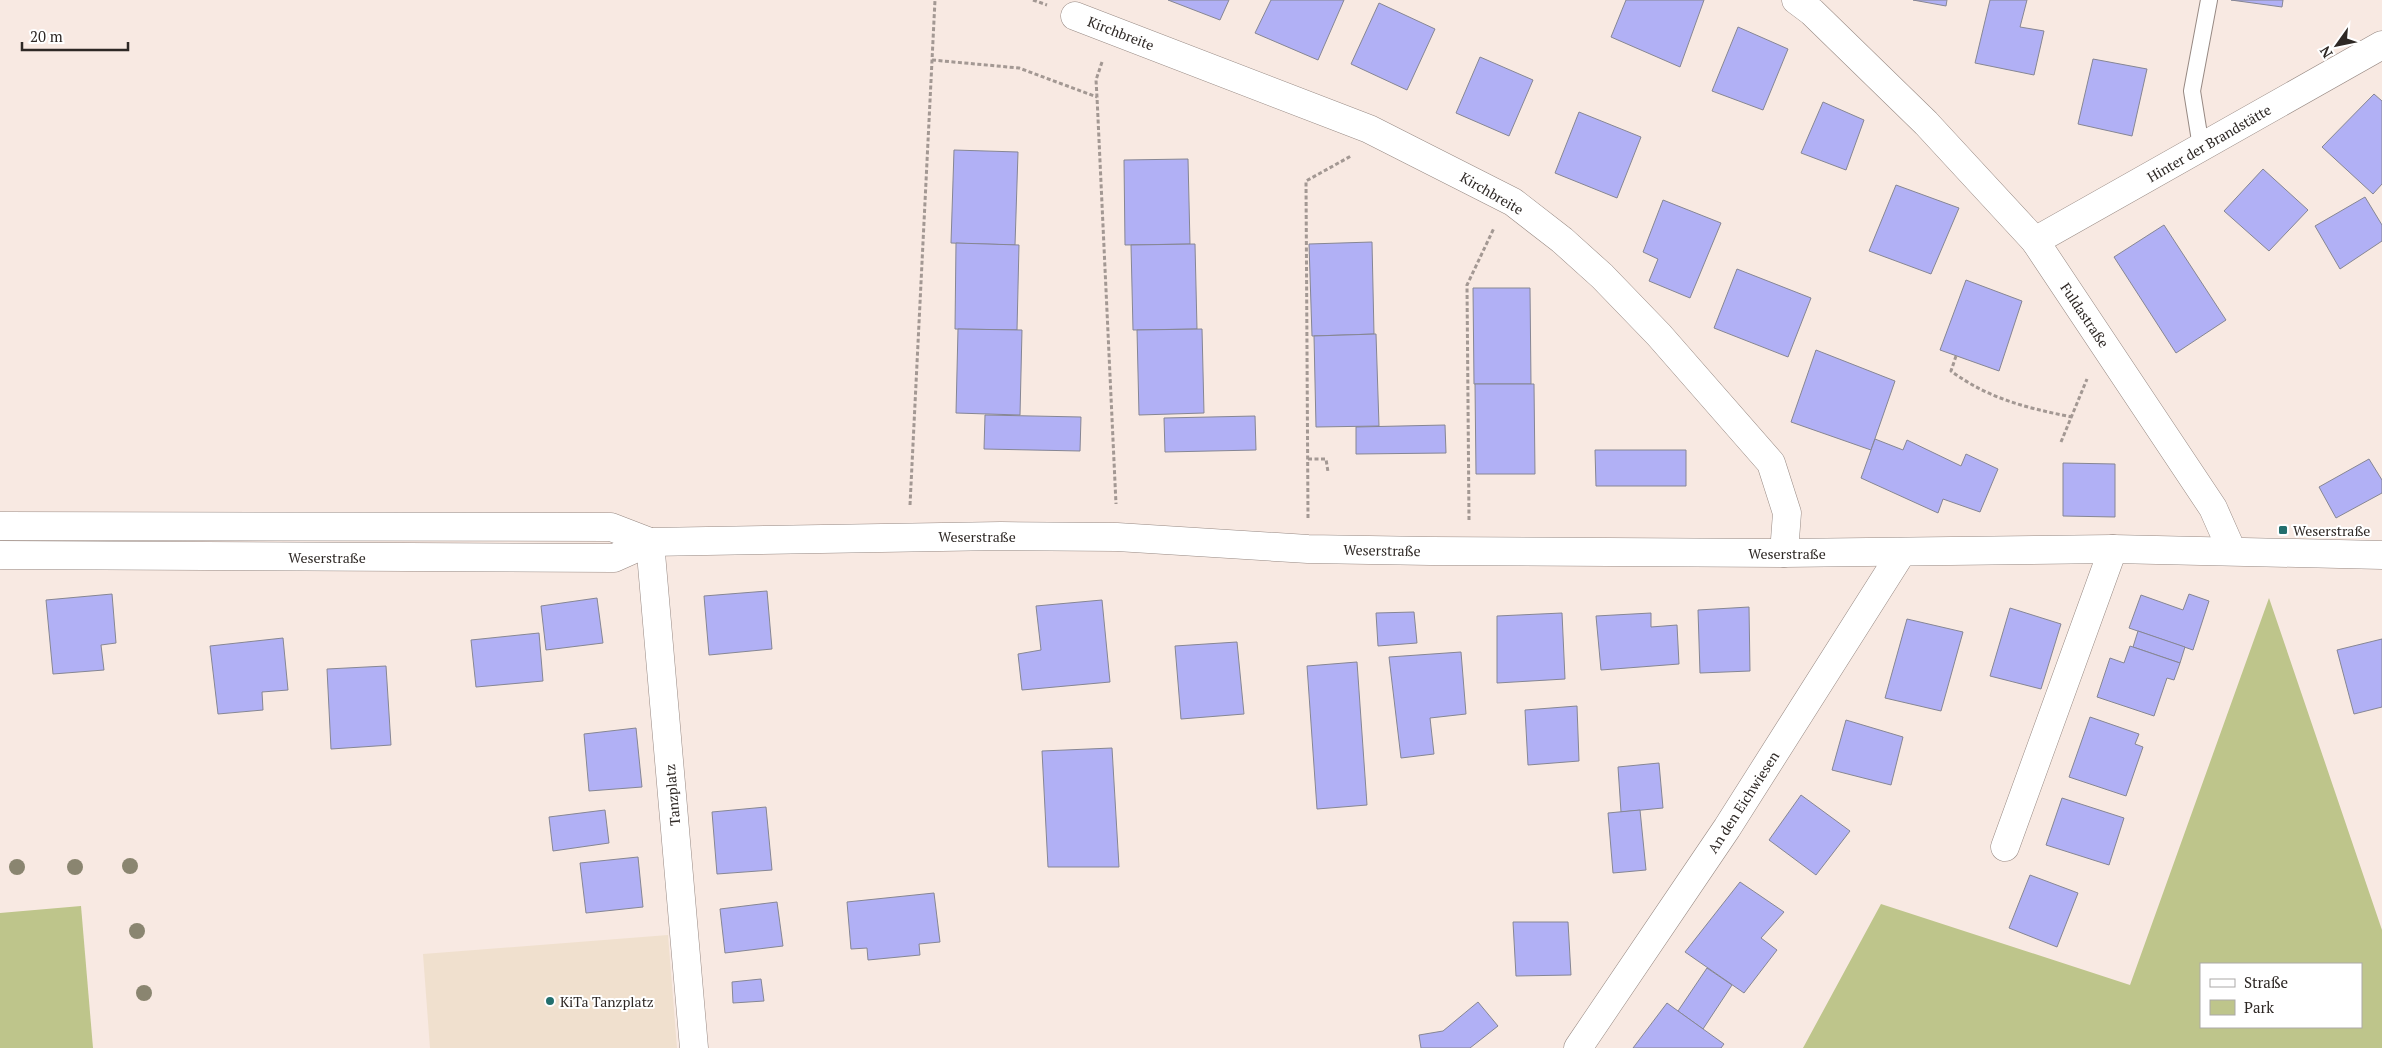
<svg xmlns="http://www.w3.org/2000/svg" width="2382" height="1048" font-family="'PT Serif',serif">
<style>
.education{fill:#f0e0ce}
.green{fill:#bec58b;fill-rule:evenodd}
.building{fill:#b1b0f5;stroke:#868693}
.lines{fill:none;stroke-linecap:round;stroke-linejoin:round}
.lane-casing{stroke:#978983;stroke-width:18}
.street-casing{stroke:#978983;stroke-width:29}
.path{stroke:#a39893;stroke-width:3;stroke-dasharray:4 2.5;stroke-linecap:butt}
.lane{stroke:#fff;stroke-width:16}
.street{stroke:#fff;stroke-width:28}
.tree{fill:#8a8570}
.poi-dot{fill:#236f6e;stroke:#fff;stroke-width:2}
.labels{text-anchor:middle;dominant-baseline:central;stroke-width:4;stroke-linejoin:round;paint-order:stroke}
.street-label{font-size:14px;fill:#2e2825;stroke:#fff}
.poi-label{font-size:14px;fill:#2e2825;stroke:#fff;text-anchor:start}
</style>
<rect width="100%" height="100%" fill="#f8e9e2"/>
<polygon class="education" points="668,935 677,1048 430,1048 423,954"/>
<g class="green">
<path d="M 2269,598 L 2382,930 L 2382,1048 L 1803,1048 L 1881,904 L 2130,985 ZM 2361,964 L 2361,1027 L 2201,1027 L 2201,964 Z"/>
<polygon points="81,906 93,1048 0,1048 0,913"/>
</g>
<g class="building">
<polygon points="1168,0 1229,0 1220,20"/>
<polygon points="1271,0 1344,0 1318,60 1255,33"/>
<polygon points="1626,0 1704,0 1680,67 1611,37"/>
<polygon points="1913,0 1947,0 1946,6"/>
<polygon points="1990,0 2027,0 2020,27 2044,31 2034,75 1975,63"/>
<polygon points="2231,0 2283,0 2282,7"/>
<polygon points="1379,3 1435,29 1407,90 1351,64"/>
<polygon points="1738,27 1788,49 1763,110 1712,91"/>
<polygon points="1480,57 1533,80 1509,136 1456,113"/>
<polygon points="2093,59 2147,69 2132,136 2078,124"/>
<polygon points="2374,94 2382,101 2382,184 2373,194 2322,147"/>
<polygon points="1823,102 1864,120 1846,170 1801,153"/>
<polygon points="1579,112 1641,137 1617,198 1555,173"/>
<polygon points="954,150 1018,152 1015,245 951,243"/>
<polygon points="1188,159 1190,244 1125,245 1124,160"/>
<polygon points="2263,169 2308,210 2269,251 2224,211"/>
<polygon points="1896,185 1959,208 1931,274 1869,251"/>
<polygon points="2365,197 2382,225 2382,241 2340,269 2315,226"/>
<polygon points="1663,200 1721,223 1690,298 1649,281 1658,259 1643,252"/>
<polygon points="2164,225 2226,320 2176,353 2114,257"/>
<polygon points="1372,242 1374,334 1312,336 1309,244"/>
<polygon points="956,243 1019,245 1017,330 955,329"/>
<polygon points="1195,244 1197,329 1133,330 1131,245"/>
<polygon points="1737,269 1811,298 1788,357 1714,328"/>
<polygon points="1966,280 2022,301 1999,371 1940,350"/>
<polygon points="1473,288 1530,288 1531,384 1474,384"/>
<polygon points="958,329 1022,330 1020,415 956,413"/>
<polygon points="1202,329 1204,413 1139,415 1137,330"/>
<polygon points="1376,334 1379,426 1316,427 1314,336"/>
<polygon points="1816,350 1895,381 1871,450 1791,422"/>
<polygon points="1475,384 1534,384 1535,474 1476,474"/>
<polygon points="985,415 1081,417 1080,451 984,449"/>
<polygon points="1255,416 1256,450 1165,452 1164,418"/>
<polygon points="1445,425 1446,453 1356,454 1356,427"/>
<polygon points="1875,439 1903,450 1907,440 1961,466 1966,454 1998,469 1980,512 1943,499 1938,513 1861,478"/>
<polygon points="1595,450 1686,450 1686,486 1596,486"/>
<polygon points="2369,459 2382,480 2382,493 2336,518 2319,487"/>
<polygon points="2063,463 2115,464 2115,517 2063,516"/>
<polygon points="767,591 772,649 709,655 704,596"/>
<polygon points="112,594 116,643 101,645 104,670 53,674 46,600"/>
<polygon points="2189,594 2209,601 2193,650 2129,628 2141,595 2183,610"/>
<polygon points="597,598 603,643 546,650 541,606"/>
<polygon points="1102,600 1110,682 1022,690 1018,654 1041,650 1036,606"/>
<polygon points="1749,607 1750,671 1700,673 1698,610"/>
<polygon points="2010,608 2061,624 2041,689 1990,676"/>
<polygon points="1414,612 1417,643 1378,646 1376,613"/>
<polygon points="1562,613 1565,679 1497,683 1497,616"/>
<polygon points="1651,613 1651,627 1677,625 1679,664 1601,670 1596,616"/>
<polygon points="1907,619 1963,632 1941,711 1885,698"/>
<polygon points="2138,631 2185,647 2180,663 2133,647"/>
<polygon points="539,633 543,681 476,687 471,640"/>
<polygon points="283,638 288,690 262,692 263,710 218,714 210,646"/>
<polygon points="2382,639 2382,707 2354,714 2337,650"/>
<polygon points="1237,642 1244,714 1181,719 1175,646"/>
<polygon points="2130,646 2180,663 2174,680 2167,678 2154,716 2097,697 2110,658 2124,663"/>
<polygon points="1461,652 1466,714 1430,718 1434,754 1401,758 1389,657"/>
<polygon points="1357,662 1367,805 1317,809 1307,666"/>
<polygon points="386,666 391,745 331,749 327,669"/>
<polygon points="1577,706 1579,761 1528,765 1525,710"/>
<polygon points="2090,717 2139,734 2135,744 2143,747 2126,796 2069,777"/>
<polygon points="1846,720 1903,737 1891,785 1832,770"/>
<polygon points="636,728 642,787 589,791 584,734"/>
<polygon points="1112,748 1119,867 1048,867 1042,751"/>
<polygon points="1659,763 1663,808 1621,812 1618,767"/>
<polygon points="1801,795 1850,831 1816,875 1769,840"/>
<polygon points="2062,798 2124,818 2109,865 2046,845"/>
<polygon points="766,807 772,870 717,874 712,812"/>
<polygon points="605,810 609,843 553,851 549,817"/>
<polygon points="1640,810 1646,870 1613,873 1608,813"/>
<polygon points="638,857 643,907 586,913 580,863"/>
<polygon points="2030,875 2078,893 2057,947 2009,928"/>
<polygon points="1740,882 1784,912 1761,938 1777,950 1744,993 1685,952"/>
<polygon points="934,893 940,942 919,944 920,955 868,960 867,948 851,949 847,902"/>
<polygon points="777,902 783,946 725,953 720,909"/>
<polygon points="1513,922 1568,922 1571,975 1516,976"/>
<polygon points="1707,968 1732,985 1703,1029 1678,1011"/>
<polygon points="761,979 764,1001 733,1003 732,982"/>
<polygon points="1478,1002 1498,1026 1470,1048 1421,1048 1419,1035 1443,1031"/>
<polygon points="1667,1003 1678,1011 1724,1044 1721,1048 1633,1048"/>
</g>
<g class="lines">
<g class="lane-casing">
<polyline id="lane" points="2201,147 2192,91 2209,0"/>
</g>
<g class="street-casing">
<g id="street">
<polyline points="1796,0 1812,12 1926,123 2035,241 2213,508 2232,551"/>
<polyline points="1075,16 1369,129 1513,202 1562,240 1602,276 1659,335 1771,463 1787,513 1784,553"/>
<polyline points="2035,241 2382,45"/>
<polyline points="0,526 611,527 650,542 1001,536 1117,537 1308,549 1430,551 1784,553 2113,549 2382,555"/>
<polyline points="650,542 694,1048"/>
<polyline points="0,555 614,558 650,542"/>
<polyline points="2005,847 2113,549"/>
<polyline points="1578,1048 1727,828 1902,552"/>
</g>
</g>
<g class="path">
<polyline points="1033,0 1047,5"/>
<polyline points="932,60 1019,68 1097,97"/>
<polyline points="1102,62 1096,80 1097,97 1116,504"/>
<path d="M 1956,356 L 1951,371 C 1989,399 2027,408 2072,417"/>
<polyline points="2061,442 2087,379"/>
<polyline points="1308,459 1326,459 1328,472"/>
<polyline points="910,505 935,0"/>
<polyline points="1308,518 1306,181 1351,156"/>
<polyline points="1469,520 1467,285 1494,228"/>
</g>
<use href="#lane" class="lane"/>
<use href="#street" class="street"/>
</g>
<g class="tree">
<circle cx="130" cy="866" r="8"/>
<circle cx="17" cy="867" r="8"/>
<circle cx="75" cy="867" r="8"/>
<circle cx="137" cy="931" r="8"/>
<circle cx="144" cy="993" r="8"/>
</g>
<g class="poi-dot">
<rect x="2278" y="525" width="10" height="10" rx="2.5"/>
<circle cx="550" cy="1001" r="5"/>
</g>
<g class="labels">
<g class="street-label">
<text transform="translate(1121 33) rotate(21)">Kirchbreite</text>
<text transform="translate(2209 143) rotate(-30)">Hinter der Brandstätte</text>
<text transform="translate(1492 193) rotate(30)">Kirchbreite</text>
<text transform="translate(2085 315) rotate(56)">Fuldastraße</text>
<text x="977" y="536">Weserstraße</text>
<text transform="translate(1382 550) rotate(1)">Weserstraße</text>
<text x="1787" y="553">Weserstraße</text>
<text x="327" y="557">Weserstraße</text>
<text transform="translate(672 795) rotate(-95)">Tanzplatz</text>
<text transform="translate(1743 802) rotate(-57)">An den Eichwiesen</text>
</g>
<g class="poi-label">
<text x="2293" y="530">Weserstraße</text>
<text x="560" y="1001">KiTa Tanzplatz</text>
</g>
</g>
<rect x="2200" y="963" width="162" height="65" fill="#ffffff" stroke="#aba9a8"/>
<rect x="2210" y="979" width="25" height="8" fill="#ffffff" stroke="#aba9a8"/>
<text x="2244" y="988" font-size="15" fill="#2e2825">Straße</text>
<rect x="2210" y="1000" width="25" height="15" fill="#bec58b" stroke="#aba9a8"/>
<text x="2244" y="1013" font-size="15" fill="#2e2825">Park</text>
<g transform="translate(2337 45) rotate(237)" stroke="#ffffff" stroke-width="4" paint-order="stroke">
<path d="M0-4L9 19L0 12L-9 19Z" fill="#2e2825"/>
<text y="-8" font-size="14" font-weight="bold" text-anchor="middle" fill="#2e2825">N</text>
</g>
<path d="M22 42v8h106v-8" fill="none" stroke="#2e2825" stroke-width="2.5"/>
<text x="30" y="42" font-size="15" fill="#2e2825" stroke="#ffffff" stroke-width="4" paint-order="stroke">20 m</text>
</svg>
